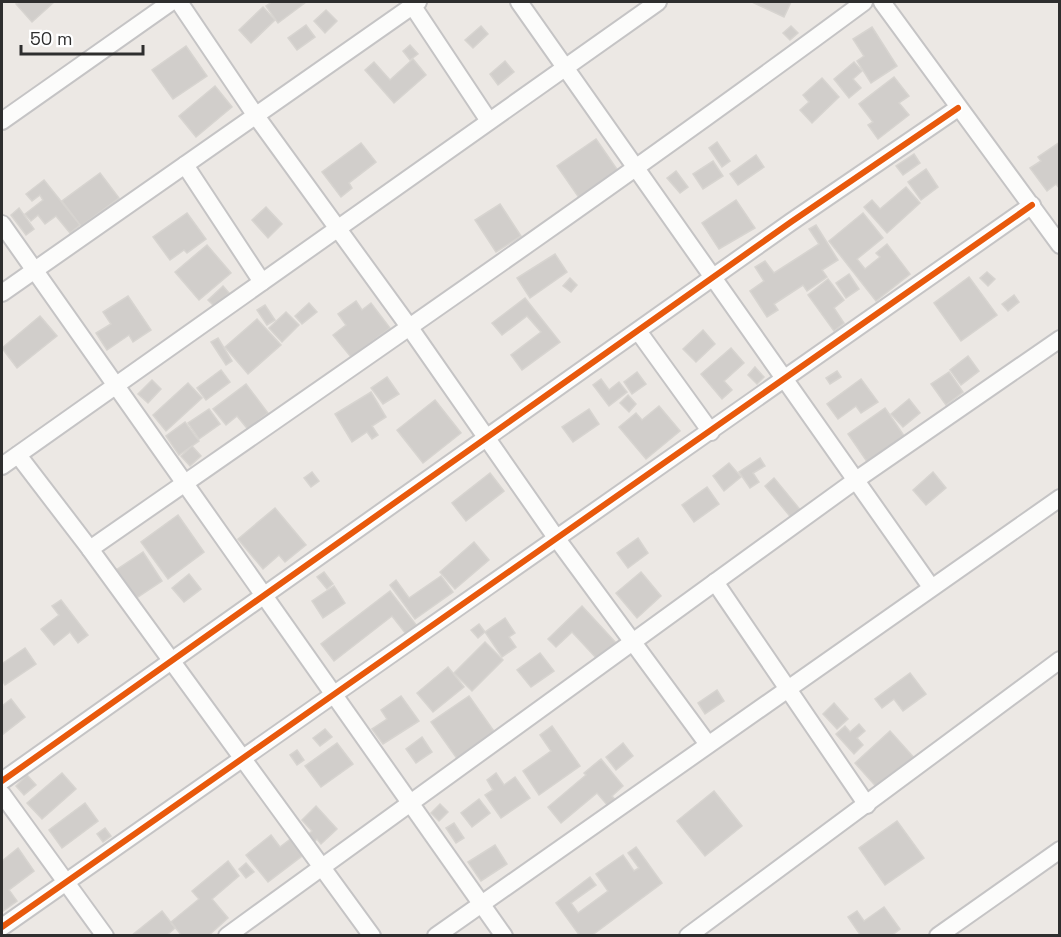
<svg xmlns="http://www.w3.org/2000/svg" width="1061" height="937" font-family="'Space Grotesk',sans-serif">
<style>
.building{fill:#d1cecb;stroke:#d7d4d0;stroke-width:1.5}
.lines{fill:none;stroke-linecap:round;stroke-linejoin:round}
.minor-casing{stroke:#c5c4c5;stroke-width:20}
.minor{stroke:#fcfcfb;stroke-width:16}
.cycleway-casing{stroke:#fff;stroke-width:10}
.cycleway{stroke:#e8590c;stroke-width:6}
</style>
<rect width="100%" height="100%" fill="#ece8e4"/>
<g class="building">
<polygon points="19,2 54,2 32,22 16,4"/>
<polygon points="272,2 306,2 278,23 266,6"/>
<polygon points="752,2 791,2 784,17"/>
<polygon points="263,7 275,20 251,43 239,30"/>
<polygon points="326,10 337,21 325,33 314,21"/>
<polygon points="306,25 315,37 297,50 288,38"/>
<polygon points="481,26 488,34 473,48 465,40"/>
<polygon points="791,26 798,33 790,40 783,33"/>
<polygon points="872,27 897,66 871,83 857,61 864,56 853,39"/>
<polygon points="410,45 418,54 410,60 403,51"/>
<polygon points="186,46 207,76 173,99 152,70"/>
<polygon points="413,59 426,75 394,103 365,70 374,62 390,80"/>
<polygon points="505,61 514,72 498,85 490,74"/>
<polygon points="854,62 862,71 853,79 861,88 849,98 834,79"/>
<polygon points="894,77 909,96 899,103 909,115 878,139 868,125 873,122 859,104"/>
<polygon points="822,78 839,97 812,123 800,110 809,102 803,95"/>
<polygon points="215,86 232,107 196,137 179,116"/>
<polygon points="596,139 621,175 582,202 557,166"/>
<polygon points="717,142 730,161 722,167 709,148"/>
<polygon points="1060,142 1060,189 1056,184 1047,191 1030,168 1041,161 1038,157"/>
<polygon points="361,143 376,162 349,183 352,188 341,197 322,172"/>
<polygon points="914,154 920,163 903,175 896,166"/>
<polygon points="756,155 764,167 738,185 730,174"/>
<polygon points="713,161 723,176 703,189 693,174"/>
<polygon points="926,169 938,187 921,200 908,182"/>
<polygon points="676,171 688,187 680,193 667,178"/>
<polygon points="100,173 119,198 81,226 62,201"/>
<polygon points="44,180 80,225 70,233 56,216 45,224 38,215 31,221 25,214 43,200 40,195 32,201 26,194"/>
<polygon points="906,187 920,203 887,233 864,207 872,200 880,209"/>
<polygon points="736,200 755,228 719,249 702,223"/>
<polygon points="500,204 521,236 496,252 475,220"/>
<polygon points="266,207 282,224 268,238 252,220"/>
<polygon points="19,208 34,229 26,235 11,215"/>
<polygon points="187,213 206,239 187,253 184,250 170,260 153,237"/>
<polygon points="863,213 883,238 857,259 865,269 880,257 876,253 887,244 910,274 876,301 829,241"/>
<polygon points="816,225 838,260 822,270 827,277 807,291 803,285 774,304 778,310 767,317 750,291 764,281 755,267 765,261 774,273 819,244 809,229"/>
<polygon points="207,245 231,273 199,300 175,272"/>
<polygon points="555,254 567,272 530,298 517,278"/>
<polygon points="987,272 995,279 988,286 980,278"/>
<polygon points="849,274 859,289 846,298 836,283"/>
<polygon points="969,277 997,315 961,341 934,303"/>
<polygon points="570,278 577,285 571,292 563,286"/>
<polygon points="828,279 844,300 834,308 844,323 834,331 808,295"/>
<polygon points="223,286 229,293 215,307 208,300"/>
<polygon points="1014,295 1019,302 1008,311 1002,304"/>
<polygon points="128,296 151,330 133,342 129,335 107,350 96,333 111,324 103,312"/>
<polygon points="525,298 560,342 522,370 511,355 541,332 527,316 502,335 492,323"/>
<polygon points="356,301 362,310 371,303 390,328 351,357 333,335 346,325 338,314"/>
<polygon points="309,303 317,312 302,324 295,316"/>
<polygon points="265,305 275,320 267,325 257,310"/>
<polygon points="286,312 299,325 282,342 269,328"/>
<polygon points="40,316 57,336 17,368 2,348"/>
<polygon points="257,319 281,345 248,374 225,347"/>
<polygon points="703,330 715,344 696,362 683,349"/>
<polygon points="218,338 232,361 226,365 211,342"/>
<polygon points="731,348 744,363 724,381 732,390 722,399 701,374"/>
<polygon points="968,356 979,371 961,385 950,370"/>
<polygon points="755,367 764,377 757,384 748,375"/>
<polygon points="221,370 230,382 206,400 197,388"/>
<polygon points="837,371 841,377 830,384 826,378"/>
<polygon points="637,372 646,384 632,394 624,382"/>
<polygon points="949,372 963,392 946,405 931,384"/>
<polygon points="387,377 399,394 383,404 371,388"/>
<polygon points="601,379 609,390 619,382 627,392 609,406 593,385"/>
<polygon points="861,379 878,402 861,413 856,406 838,419 827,404"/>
<polygon points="152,380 161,389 148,403 138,394"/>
<polygon points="188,383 202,398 166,431 153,415"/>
<polygon points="246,384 268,413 259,420 262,423 250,432 237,416 226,425 213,409"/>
<polygon points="371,392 386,417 372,426 378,435 372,439 367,432 352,442 335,414"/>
<polygon points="628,395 636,404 629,412 620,403"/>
<polygon points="909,399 920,413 903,427 891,414"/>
<polygon points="435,400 461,433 423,463 397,430"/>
<polygon points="659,406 680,431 646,459 619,427 636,413 642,420"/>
<polygon points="885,408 907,440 870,466 848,434"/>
<polygon points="209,409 220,424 199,439 188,423"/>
<polygon points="589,409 599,424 573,442 562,427"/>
<polygon points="185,422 199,441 179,455 166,436"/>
<polygon points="192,446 201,456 190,466 181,456"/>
<polygon points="760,458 765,466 753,473 759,482 750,488 739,472"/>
<polygon points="729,463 741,477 724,491 713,476"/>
<polygon points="312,472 319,481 311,487 304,478"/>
<polygon points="933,472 946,488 926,505 913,490"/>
<polygon points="490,473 504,491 466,521 452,503"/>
<polygon points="774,478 802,512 793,520 765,486"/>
<polygon points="707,487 719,504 694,522 682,505"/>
<polygon points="275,508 306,545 285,562 279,555 263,569 238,539"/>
<polygon points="178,515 204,552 168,579 141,542"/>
<polygon points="638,538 648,553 628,568 617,553"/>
<polygon points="474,542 489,560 455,589 440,572"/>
<polygon points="143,552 162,581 132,601 113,572"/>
<polygon points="324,572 333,584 327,589 317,577"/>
<polygon points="641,572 661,596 637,618 616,593"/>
<polygon points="189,574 201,589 184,602 172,588"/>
<polygon points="441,576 453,592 415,619 390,585 396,580 409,598"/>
<polygon points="334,586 345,603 323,618 312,601"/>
<polygon points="390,591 417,626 406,634 392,616 334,661 321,644"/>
<polygon points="61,600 88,635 78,643 70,632 54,645 41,629 59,615 52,606"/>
<polygon points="582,606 617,644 599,661 572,632 556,647 548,639"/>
<polygon points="505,618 515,633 509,637 516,647 502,657 485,632"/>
<polygon points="479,624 485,632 478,638 471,630"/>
<polygon points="485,642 503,660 472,691 454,673"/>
<polygon points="25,648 36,664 5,685 2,680 2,661 3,663"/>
<polygon points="540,653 554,671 531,687 517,670"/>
<polygon points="448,667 464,687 433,712 417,693"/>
<polygon points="910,673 926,694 903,711 894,699 882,708 875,699"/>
<polygon points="717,690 724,701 705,714 698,703"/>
<polygon points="401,696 419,721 383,744 372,729 387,719 381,710"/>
<polygon points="469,696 496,734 458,760 431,722"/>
<polygon points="11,699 25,717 2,735 2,706"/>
<polygon points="834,703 848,719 837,729 823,714"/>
<polygon points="859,724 865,731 857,738 863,745 854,754 836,734 845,726 850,732"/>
<polygon points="552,726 580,766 539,795 523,771 551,751 540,735"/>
<polygon points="325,729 332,737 320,746 313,738"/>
<polygon points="890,731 916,760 881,792 855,763"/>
<polygon points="422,737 432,752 416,763 406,749"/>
<polygon points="337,743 353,764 321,787 305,766"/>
<polygon points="623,743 633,756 616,770 606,757"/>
<polygon points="297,750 304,760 297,765 290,755"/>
<polygon points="601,759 623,786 612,796 616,801 609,807 597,793 561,823 548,807 586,775 584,773"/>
<polygon points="62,773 76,789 42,819 27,803"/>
<polygon points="496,773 504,785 515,777 530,798 501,818 485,795 493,790 487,780"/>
<polygon points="27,775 36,785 24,795 16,786"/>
<polygon points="714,791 742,826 705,856 677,821"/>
<polygon points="479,799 490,813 472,827 461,813"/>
<polygon points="85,803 98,821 62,848 49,830"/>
<polygon points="440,804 448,812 439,821 431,813"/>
<polygon points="316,806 337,829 321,844 317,839 310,846 303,839 312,831 302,820"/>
<polygon points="897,821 924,858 885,885 859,848"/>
<polygon points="454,823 464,838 456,843 446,828"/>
<polygon points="105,828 111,836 103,842 97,834"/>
<polygon points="271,835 280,847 293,837 306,853 268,882 246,855"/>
<polygon points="495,845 507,864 481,881 468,862"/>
<polygon points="636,847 662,883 591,936 580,936 556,903 590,877 596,885 571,903 578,913 608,891 596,874 623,855 634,871 639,868 628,853"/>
<polygon points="18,848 34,871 9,890 17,901 3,911 2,861"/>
<polygon points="228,861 239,876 212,899 228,918 208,936 182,936 171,922 199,899 192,891"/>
<polygon points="246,863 254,872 246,878 239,869"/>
<polygon points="884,907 900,929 891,936 861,936 848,917 857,911 864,921"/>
<polygon points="162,911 175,928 166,936 131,936"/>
</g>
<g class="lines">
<g class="minor-casing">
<g id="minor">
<polyline points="179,2 256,116 410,328 557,539 707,743"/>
<polyline points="519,2 931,587"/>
<polyline points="882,2 1060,245"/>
<polyline points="412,5 489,121"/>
<polyline points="2,121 171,2"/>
<polyline points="185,165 262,282"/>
<polyline points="2,224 504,936"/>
<polyline points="2,293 418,2"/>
<polyline points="638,331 711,432"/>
<polyline points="18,455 90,549 372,936"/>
<polyline points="2,466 658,2"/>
<path d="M 90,549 C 349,369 610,190 864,2"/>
<polyline points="715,582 867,805"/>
<polyline points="2,781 791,222 958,108"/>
<polyline points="2,794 105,936"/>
<polyline points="2,927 1032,205"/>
<polyline points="227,936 856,480 1060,339"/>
<polyline points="436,936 1060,498"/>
<polyline points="688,936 1060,660"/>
<polyline points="938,936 1060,850"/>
</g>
</g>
<use href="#minor" class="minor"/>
<g class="cycleway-casing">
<g id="cycleway">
<polyline points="2,781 791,222 958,108"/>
<polyline points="2,927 1032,205"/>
</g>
</g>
<use href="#cycleway" class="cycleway"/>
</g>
<rect width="1061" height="937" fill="none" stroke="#2e2e2e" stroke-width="6"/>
<path d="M21 45v9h122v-9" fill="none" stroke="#2e2e2e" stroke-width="3"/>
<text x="30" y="45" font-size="18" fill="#2e2e2e" stroke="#ffffff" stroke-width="4.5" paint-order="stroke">50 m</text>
</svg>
